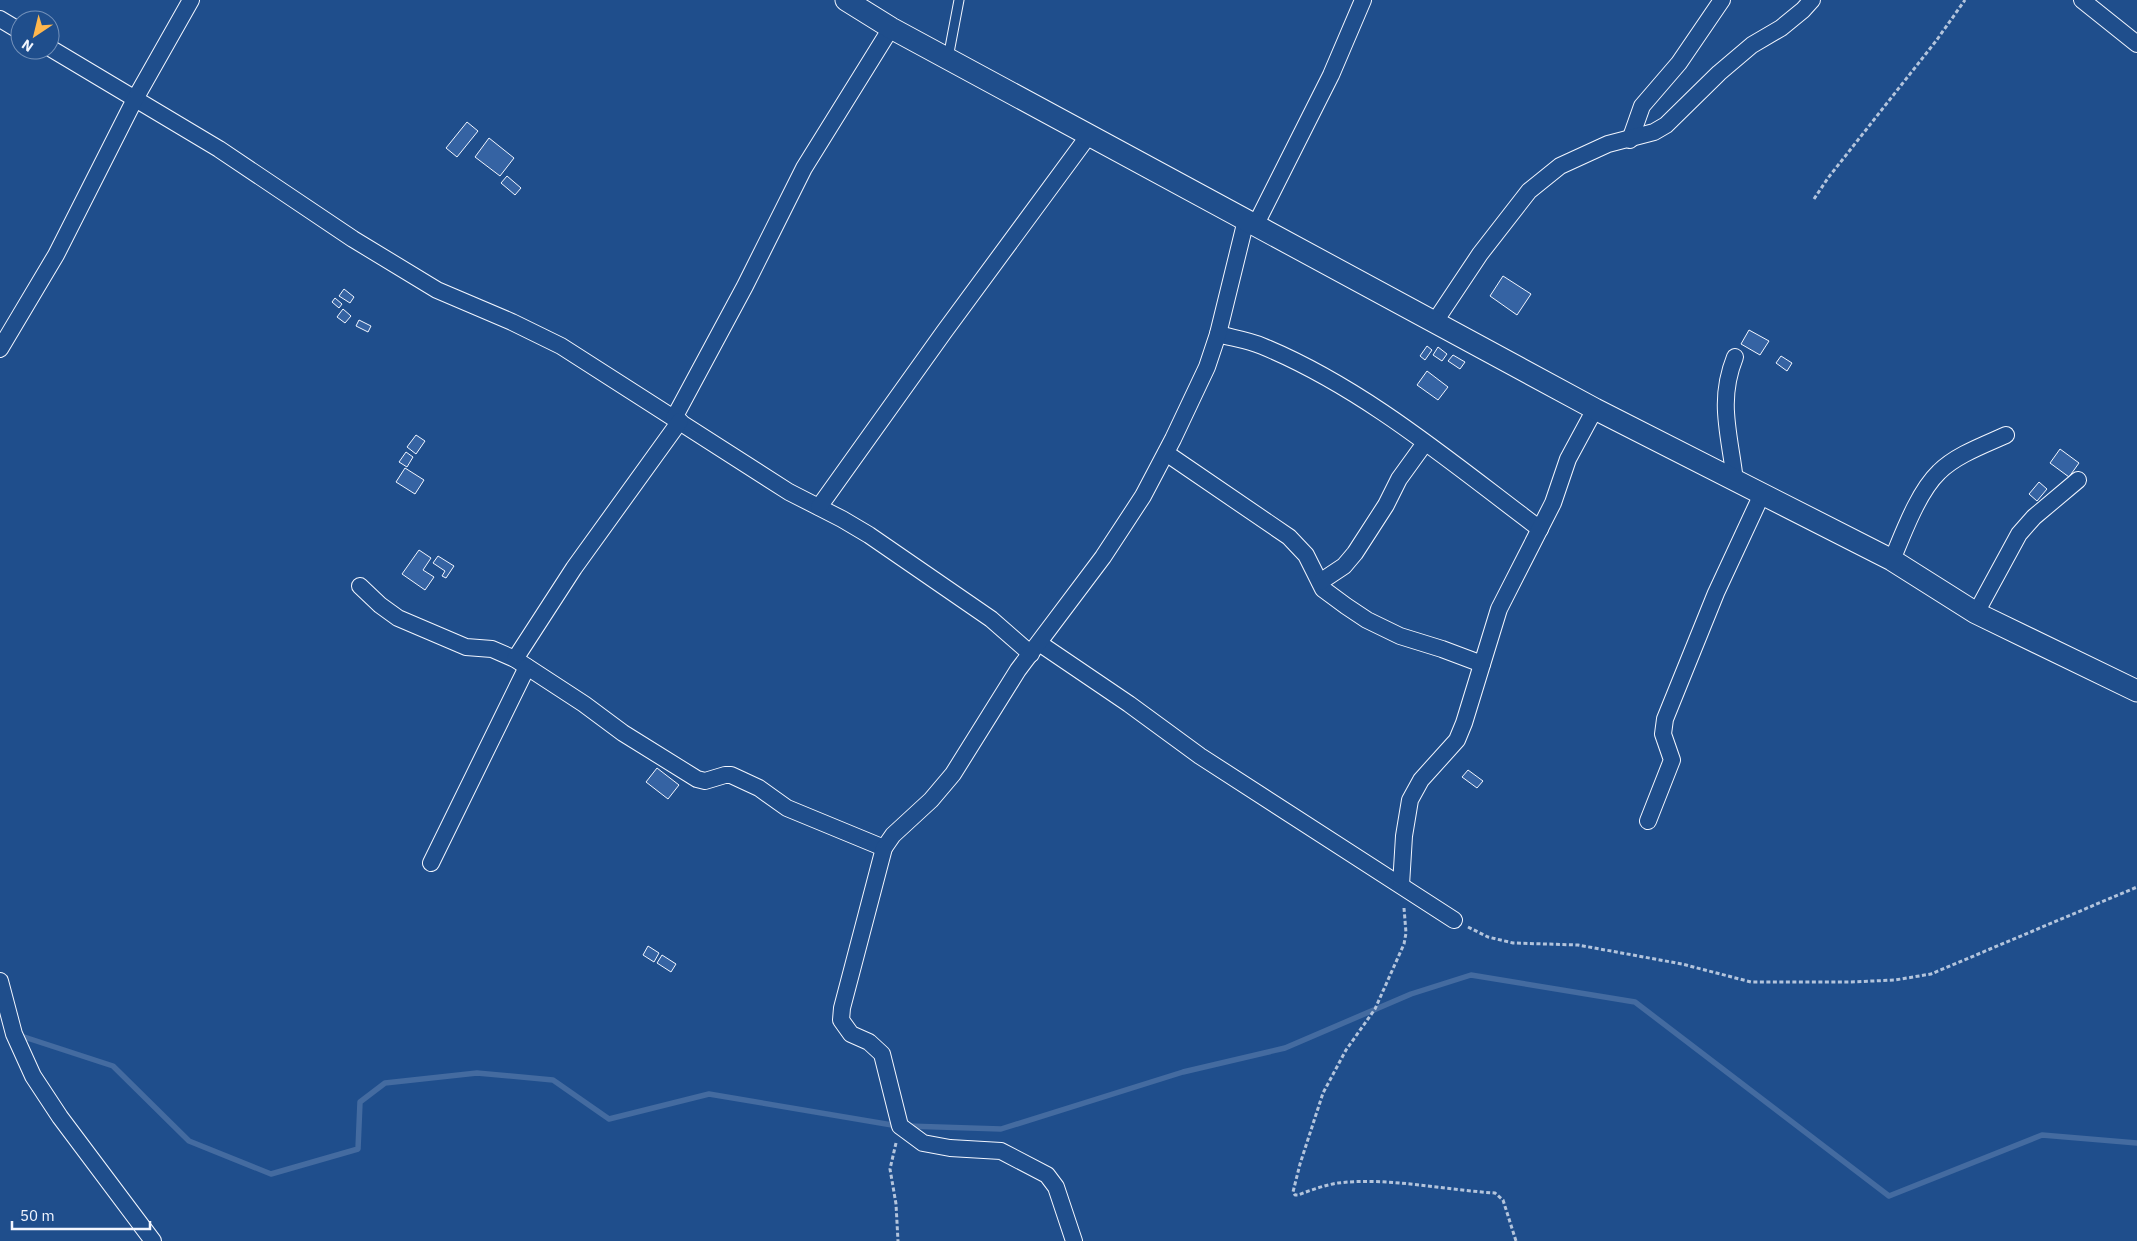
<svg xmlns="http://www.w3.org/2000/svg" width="2137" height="1241" font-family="'IBM Plex Sans',sans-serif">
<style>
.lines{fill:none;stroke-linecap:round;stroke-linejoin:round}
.stream{stroke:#446ba0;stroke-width:5.5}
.building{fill:#3563a3;stroke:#f2f6ff}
.service-casing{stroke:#f2f6ff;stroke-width:11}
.minor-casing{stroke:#f2f6ff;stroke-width:18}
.tertiary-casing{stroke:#f2f6ff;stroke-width:23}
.path{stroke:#b3c4dc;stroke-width:3;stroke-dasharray:4 2.5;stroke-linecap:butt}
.service{stroke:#1f4e8c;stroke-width:9}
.minor{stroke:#1f4e8c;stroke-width:16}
.tertiary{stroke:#1f4e8c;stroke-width:21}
</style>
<rect width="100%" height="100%" fill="#1f4e8c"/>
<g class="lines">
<g class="stream">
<polyline points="18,1035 113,1066 189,1141 271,1174 358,1149 360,1102 385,1083 477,1073 553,1080 609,1119 709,1094 898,1126"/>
<polyline points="907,1126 1001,1129 1183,1072 1285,1048 1411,994 1471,975 1635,1002 1889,1196 2042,1135 2137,1143"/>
</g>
</g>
<g class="building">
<polygon points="467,122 478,131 457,157 446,148"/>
<polygon points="489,138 514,158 500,176 475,157"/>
<polygon points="507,176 521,188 515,195 501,183"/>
<polygon points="1503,276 1531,294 1517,315 1490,296"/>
<polygon points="344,289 354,297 350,303 339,296"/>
<polygon points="335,298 342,304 339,308 332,302"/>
<polygon points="343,309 351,316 345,323 337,317"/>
<polygon points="359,320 371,326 368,332 356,326"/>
<polygon points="1749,330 1769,341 1760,355 1741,344"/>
<polygon points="1427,346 1432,350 1425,360 1420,356"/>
<polygon points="1438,347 1447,354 1442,361 1433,355"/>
<polygon points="1453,355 1465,362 1460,369 1448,361"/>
<polygon points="1781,356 1792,363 1787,371 1776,363"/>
<polygon points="1427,371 1448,387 1438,400 1417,385"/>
<polygon points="416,435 425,441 416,454 407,447"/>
<polygon points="2060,449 2079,463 2069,477 2050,463"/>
<polygon points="406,452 413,457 407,467 399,462"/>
<polygon points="405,468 424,480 415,494 396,482"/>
<polygon points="2039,482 2047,489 2037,501 2029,494"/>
<polygon points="419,550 431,558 423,570 434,577 425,590 402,574"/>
<polygon points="438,556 454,566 446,578 442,576 445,571 433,563"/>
<polygon points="657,768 679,785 668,799 646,782"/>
<polygon points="1468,770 1483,781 1477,788 1462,777"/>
<polygon points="648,946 659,953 654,962 643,955"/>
<polygon points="662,955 676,964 671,972 657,963"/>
</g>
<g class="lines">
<g class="service-casing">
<polyline id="service" points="948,58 959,0"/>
</g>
<g class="minor-casing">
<g id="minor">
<polyline points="2082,0 2137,44"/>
<polyline points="0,19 20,31"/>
<polyline points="50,48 219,149 353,239 437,290 512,322 561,346 789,492 842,519 869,535 991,619 1031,654"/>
<polyline points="1630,140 1642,106 1679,63 1722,0"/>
<polyline points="1256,224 1331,75 1363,0"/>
<polyline points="1434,323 1480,254 1529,191 1560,166 1608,144 1654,132 1666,125 1719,73 1752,45 1781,28 1803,10 1812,0"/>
<path d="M 1218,334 C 1232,338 1248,340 1262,346 C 1364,388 1452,463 1540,529"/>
<polyline points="0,349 56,255 135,99 191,0"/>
<polyline points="674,418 745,286 804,168 891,28"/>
<polyline points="1166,453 1289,537 1306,555 1323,589 1346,606 1367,620 1400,636 1442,649 1482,664"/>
<path d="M 1735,481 C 1730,435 1717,402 1735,357"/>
<polyline points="819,507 944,332 1089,135"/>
<path d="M 1892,560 C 1903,534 1918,492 1939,472 C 1956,455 1984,445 2006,435"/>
<polyline points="1320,582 1344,566 1355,553 1386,505 1399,479 1425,443"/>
<polyline points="360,586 380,605 398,618 466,647 492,649 515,659 584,704 623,733 697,779 705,781 725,775 731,775 759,788 787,808 884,848"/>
<polyline points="1976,613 2019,534 2034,517 2078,480"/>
<polyline points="1039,643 1129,704 1200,756 1454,920"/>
<polyline points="515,659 574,568 680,421"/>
<polyline points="1648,821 1672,760 1663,734 1665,719 1716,593 1762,494"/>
<polyline points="431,863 527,667"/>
<polyline points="1401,885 1404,836 1410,800 1421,780 1457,740 1464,723 1499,609 1553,503 1568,459 1595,409"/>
<polyline points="0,981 14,1034 33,1076 60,1117 153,1241"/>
<polyline points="1074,1241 1056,1187 1047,1175 1001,1151 950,1148 923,1143 900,1126 882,1054 869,1042 851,1034 841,1020 842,1008 884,848 893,835 931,800 953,774 1018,670 1103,557 1143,496 1173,439 1207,367 1218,334 1246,220"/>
</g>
</g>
<g class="tertiary-casing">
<polyline id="tertiary" points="846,0 891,28 1595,409 1892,560 1976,613 2137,691"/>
</g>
<g class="path">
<polyline points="1814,199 1828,178 1936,41 1965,0"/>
<path d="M 1404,908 L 1406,933 L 1404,944 L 1375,1009 L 1346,1050 L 1323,1093 L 1300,1164 L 1293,1192 L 1295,1195 L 1298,1195 C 1311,1190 1325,1185 1338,1183 C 1388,1177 1444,1190 1495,1193 L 1503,1200 L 1516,1241"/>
<polyline points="1468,927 1488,937 1513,943 1578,945 1682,964 1751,982 1851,982 1895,980 1931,974 2137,887"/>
<polyline points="896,1143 890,1169 896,1204 898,1241"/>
</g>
<use href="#service" class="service"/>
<use href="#minor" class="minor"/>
<use href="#tertiary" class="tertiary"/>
</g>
<g transform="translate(35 35) rotate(215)"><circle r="24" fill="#1f4e8c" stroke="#7391ba"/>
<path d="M0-4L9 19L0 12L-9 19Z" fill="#ffb74d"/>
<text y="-8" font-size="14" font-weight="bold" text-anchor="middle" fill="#f2f6ff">N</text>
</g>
<path d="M12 1221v8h138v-8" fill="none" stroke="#f2f6ff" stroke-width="2.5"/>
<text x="20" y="1221" font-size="15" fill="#f2f6ff" stroke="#1f4e8c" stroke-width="4" paint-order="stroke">50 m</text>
</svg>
